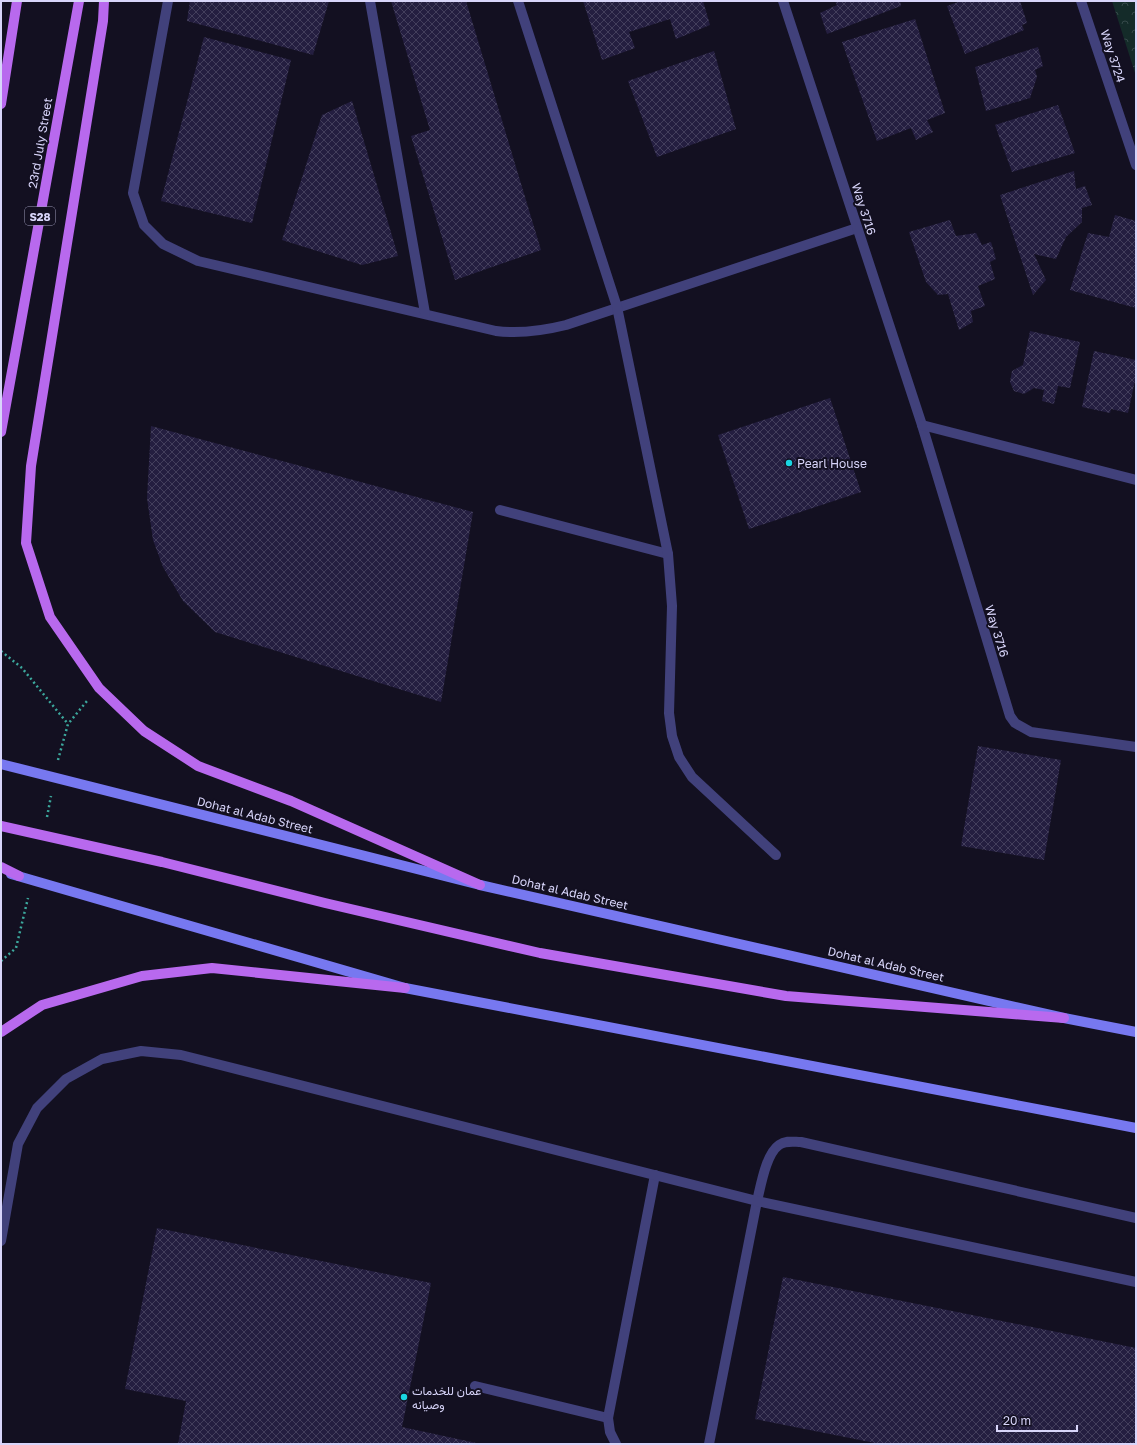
<svg xmlns="http://www.w3.org/2000/svg" width="1137" height="1445" font-family="'Golos Text',Vazirmatn,sans-serif">
<style>
.park{fill:url(#park-crowns)}
.building{fill:url(#building-cross-hatch)}
.lines{fill:none;stroke-linecap:round;stroke-linejoin:round}
.path{stroke:#3ca89d;stroke-width:2.5;stroke-dasharray:2 3;stroke-linecap:butt}
.lane{stroke:#41417b;stroke-width:10}
.street{stroke:#41417b;stroke-width:10}
.secondary{stroke:#7778f0;stroke-width:10}
.primary{stroke:#b869ee;stroke-width:10}
.poi-dot{fill:#1ad5e2;stroke:#131021;stroke-width:1.5}
.labels{text-anchor:middle;dominant-baseline:central;stroke-width:4;stroke-linejoin:round;paint-order:stroke}
.shield{fill:#131021;stroke:#9d9ab9;stroke-width:1}
.shield-label{font-size:11px;font-weight:bold;fill:#d8d5fa}
.street-label{font-size:12px;fill:#d8d5fa;stroke:#131021}
.poi-label{font-size:12px;fill:#d8d5fa;stroke:#131021;text-anchor:start}
</style>
<defs>
<pattern id="park-crowns" width="20" height="18" patternUnits="userSpaceOnUse"><rect width="20" height="18" fill="#142b29"/><path d="M2 6a3 3 0 1 1 6 0M12 15a3 3 0 1 1 6 0" fill="none" stroke="#354949"/></pattern>
<pattern id="building-cross-hatch" width="8" height="8" patternUnits="userSpaceOnUse"><rect width="8" height="8" fill="#241e40"/><path d="M0 0l8 8M0 8l8-8" fill="none" stroke="#433e5c"/></pattern>
</defs>
<rect width="100%" height="100%" fill="#131021"/>
<polygon class="park" points="1112,1 1136,1 1136,76"/>
<g class="building">
<polygon points="190,1 329,1 313,55 187,21"/>
<polygon points="391,1 466,1 541,250 455,280 411,136 430,130"/>
<polygon points="583,1 703,1 710,25 676,39 670,19 629,32 635,48 602,60"/>
<polygon points="835,1 900,1 901,6 827,34 820,13 837,5"/>
<polygon points="961,1 1020,1 1027,23 1022,25 1024,30 965,54 947,6"/>
<polygon points="915,19 945,113 927,120 933,132 916,140 911,128 877,141 842,42"/>
<polygon points="204,37 291,60 252,223 161,201"/>
<polygon points="1038,47 1043,66 1035,70 1037,77 1030,98 986,111 975,67"/>
<polygon points="714,51 736,129 657,157 628,81"/>
<polygon points="352,101 398,256 362,265 282,240 322,115"/>
<polygon points="1058,105 1075,153 1012,172 995,125"/>
<polygon points="1074,171 1076,189 1085,186 1092,205 1082,208 1082,222 1066,237 1056,259 1034,254 1046,280 1033,295 1000,195"/>
<polygon points="1115,215 1136,221 1136,308 1070,290 1088,233 1109,237"/>
<polygon points="950,220 956,236 976,233 982,245 991,242 996,259 990,262 995,279 978,286 985,306 971,311 973,322 959,330 948,294 938,295 926,282 909,232"/>
<polygon points="1030,331 1080,342 1070,388 1058,386 1054,404 1042,401 1044,390 1034,388 1024,394 1014,391 1010,382 1012,371 1023,365"/>
<polygon points="1094,351 1136,360 1136,376 1128,413 1111,409 1110,413 1082,407"/>
<polygon points="830,398 861,492 749,529 718,435"/>
<polygon points="151,426 473,512 441,702 215,632 183,601 163,567 153,540 147,498"/>
<polygon points="978,746 1061,760 1044,860 961,846"/>
<polygon points="157,1228 431,1283 402,1427 481,1444 178,1444 186,1401 125,1389"/>
<polygon points="783,1277 1136,1348 1136,1444 880,1444 755,1419"/>
</g>
<g class="lines">
<g class="path">
<polyline points="1,651 22,668 68,724"/>
<polyline points="58,760 68,724 87,701"/>
<polyline points="47,817 51,796"/>
<polyline points="1,961 16,948 28,898"/>
</g>
<g class="lane">
<polyline points="500,510 668,554"/>
<polyline points="475,1386 608,1418"/>
<polyline points="616,1444 610,1432 608,1418 655,1175"/>
<path d="M 709,1444 L 757,1201 C 761,1185 766,1154 779,1145 C 786,1140 794,1142 801,1142 L 1136,1218"/>
</g>
<g class="street">
<path d="M 168,1 L 133,193 L 144,225 L 163,244 L 198,261 L 496,331 C 521,334 542,331 566,325 L 857,228"/>
<polyline points="370,1 425,313"/>
<polyline points="518,1 617,307 668,554 672,606 669,713 672,736 679,757 692,777 776,855"/>
<polyline points="783,1 922,425 1010,716 1015,723 1031,732 1136,747"/>
<polyline points="1081,1 1136,165"/>
<polyline points="922,425 1136,480"/>
<polyline points="1,1241 18,1144 37,1108 66,1079 102,1059 141,1051 181,1055 757,1201 1136,1282"/>
</g>
<g class="secondary">
<polyline points="1,764 480,885 1064,1018 1136,1032"/>
<polyline points="11,874 405,988 1136,1128"/>
</g>
<g class="primary">
<polyline points="104,1 103,21 31,466 26,543 50,617 99,688 144,731 198,766 291,801 480,885"/>
<polyline points="1,104 17,1"/>
<polyline points="1,432 79,1"/>
<polyline points="1,826 162,862 325,903 540,953 786,996 1064,1018"/>
<polyline points="1,867 19,876"/>
<polyline points="1,1032 42,1005 142,976 212,968 405,988"/>
</g>
</g>
<g class="poi-dot">
<circle cx="789" cy="463" r="4"/>
<circle cx="404" cy="1397" r="4"/>
</g>
<g class="labels">
<rect class="shield" x="25" y="207" width="30" height="18" rx="3"/>
<g class="shield-label">
<text x="40" y="216">S28</text>
</g>
<g class="street-label">
<text transform="translate(1113 56) rotate(72)">Way 3724</text>
<text transform="translate(40 143) rotate(-80)">23rd July Street</text>
<text transform="translate(864 209) rotate(72)">Way 3716</text>
<text transform="translate(997 631) rotate(73)">Way 3716</text>
<text transform="translate(255 815) rotate(14)">Dohat al Adab Street</text>
<text transform="translate(570 892) rotate(13)">Dohat al Adab Street</text>
<text transform="translate(886 964) rotate(13)">Dohat al Adab Street</text>
</g>
<g class="poi-label">
<text x="797" y="463">Pearl House</text>
<text x="412" y="1390">عمان للخدمات<tspan x="412" dy="14">وصيانه</tspan></text>
</g>
</g>
<rect width="1137" height="1445" fill="none" stroke="#d8d5fa" stroke-width="4"/>
<path d="M997 1425v6h80v-6" fill="none" stroke="#d8d5fa" stroke-width="2"/>
<text x="1003" y="1425" font-size="12" fill="#d8d5fa" stroke="#131021" stroke-width="3" paint-order="stroke">20 m</text>
</svg>
